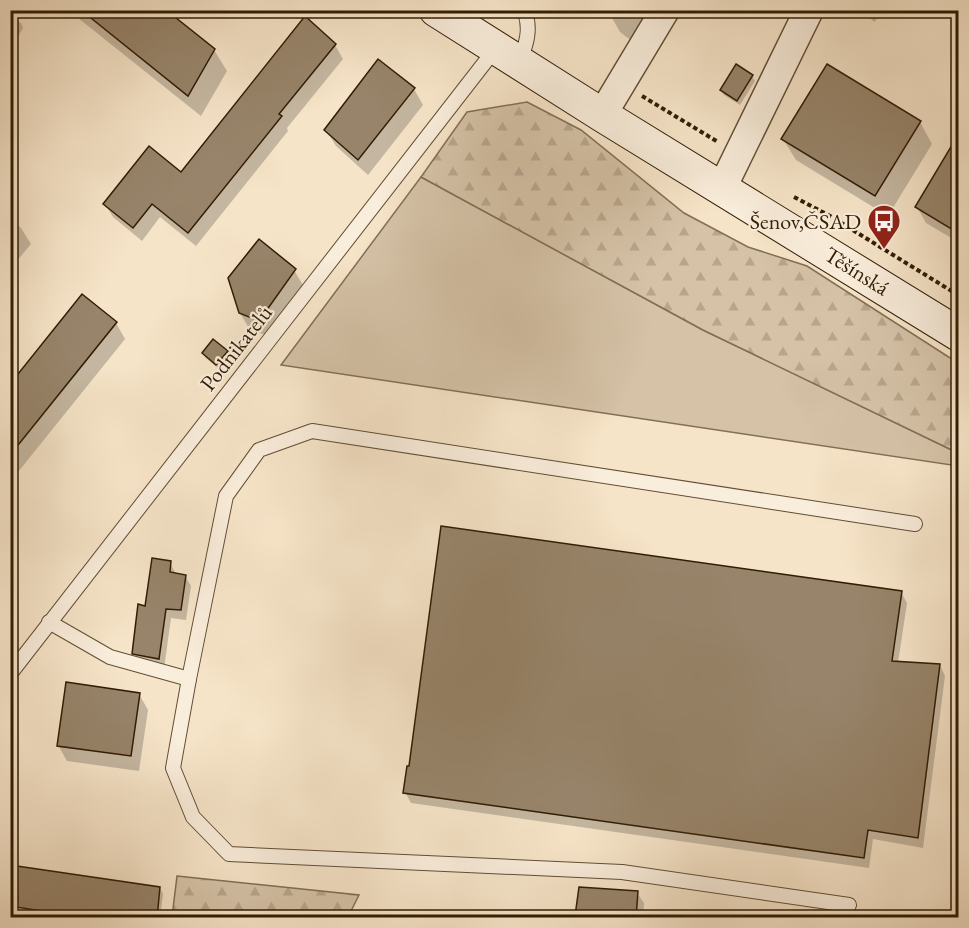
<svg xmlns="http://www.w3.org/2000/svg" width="969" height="928" font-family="'EB Garamond',serif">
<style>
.grass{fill:#d5c2a7;stroke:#836f56;stroke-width:1.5}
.forest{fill:url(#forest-firs);stroke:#836f56;stroke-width:1.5}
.shadow{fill:#0003}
.building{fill:#97846a;stroke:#311c04;stroke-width:1.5}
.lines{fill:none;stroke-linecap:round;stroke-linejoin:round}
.lane-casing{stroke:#624e35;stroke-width:16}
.street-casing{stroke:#624e35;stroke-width:31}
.secondary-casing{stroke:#311c04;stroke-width:35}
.path{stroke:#311c04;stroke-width:4;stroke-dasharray:4.5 3;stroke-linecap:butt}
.lane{stroke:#f9eddb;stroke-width:14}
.street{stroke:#f9eddb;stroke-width:28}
.secondary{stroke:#f9eddb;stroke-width:33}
.labels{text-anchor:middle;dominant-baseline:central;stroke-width:4.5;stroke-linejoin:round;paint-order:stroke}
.poi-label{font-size:22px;fill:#311c04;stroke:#f9eddb;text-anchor:end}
.street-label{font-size:22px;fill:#311c04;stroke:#f9eddb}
</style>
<defs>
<pattern id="forest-firs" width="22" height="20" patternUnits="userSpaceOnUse" patternTransform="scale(1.5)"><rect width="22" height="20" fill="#d5c2a7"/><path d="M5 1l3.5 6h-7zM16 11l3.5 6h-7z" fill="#b7a68e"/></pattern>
</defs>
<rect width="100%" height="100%" fill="#f6e4c8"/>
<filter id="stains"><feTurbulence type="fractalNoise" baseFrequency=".00333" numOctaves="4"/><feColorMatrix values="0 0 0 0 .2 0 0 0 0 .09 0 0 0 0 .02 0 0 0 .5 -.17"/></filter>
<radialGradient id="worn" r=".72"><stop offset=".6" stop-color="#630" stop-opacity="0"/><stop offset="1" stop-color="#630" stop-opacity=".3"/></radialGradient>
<polygon class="grass" points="421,177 703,330 958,453 958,466 281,365"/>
<g class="forest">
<polygon points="527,102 581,130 684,213 748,247 807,266 958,363 958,453 703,330 421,177 467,112"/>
<polygon points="177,876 359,895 348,917 172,917"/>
</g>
<g class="shadow">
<polygon points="68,10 163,10 214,50 227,71 201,116"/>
<polygon points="652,10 633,42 620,32 608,11"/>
<polygon points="863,10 886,10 874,22"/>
<polygon points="10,17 21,23 23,28 10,50"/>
<polygon points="335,45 343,59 287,128 288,131 196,246 160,217 142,241 113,217 105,204 181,174"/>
<polygon points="752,76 755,81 740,105 724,95 721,90"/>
<polygon points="414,89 423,105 368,175 336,146 326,130"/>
<polygon points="920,122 932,144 888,216 796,160 783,139"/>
<polygon points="958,137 958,242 926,223 917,207"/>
<polygon points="10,218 21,228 31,244 10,269"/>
<polygon points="294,270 304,287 269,336 250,330 240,313"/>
<polygon points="116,323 125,339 10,482 10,386"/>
<polygon points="227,352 230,357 219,369 206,358 203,353"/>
<polygon points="170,563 176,574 185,576 191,586 186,620 171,618 164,669 139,663 134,654 147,608"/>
<polygon points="901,592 907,603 898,663 940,665 945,676 923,848 873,839 869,868 411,803 405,792"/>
<polygon points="139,694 148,710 139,771 67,761 58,745"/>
<polygon points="10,866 160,888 163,894 160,918 57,918 21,912 18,906 19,902 10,901"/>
<polygon points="637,893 644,903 643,918 578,918 577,916"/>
</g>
<g class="building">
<polygon points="81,10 166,10 215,49 188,96"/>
<polygon points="305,16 336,44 279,114 282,116 188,233 152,204 133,228 103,204 149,146 181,172"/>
<polygon points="378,59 415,88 358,160 324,130"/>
<polygon points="736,64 753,75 737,101 720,90"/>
<polygon points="827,64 921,121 875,196 781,139"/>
<polygon points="958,135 958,233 915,207"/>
<polygon points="259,239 296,269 259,321 239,313 228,278"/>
<polygon points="82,294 117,322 10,455 10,384"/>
<polygon points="213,339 228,351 216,365 202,353"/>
<polygon points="441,526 902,591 892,661 940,664 918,838 868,830 864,858 403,793 407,766 409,766"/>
<polygon points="152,558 171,561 170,572 186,575 181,610 166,609 159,659 132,654 138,604 145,606"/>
<polygon points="66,682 140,693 131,756 57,746"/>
<polygon points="10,865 160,887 157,918 86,918 16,907 18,897 10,896"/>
<polygon points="579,887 638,891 636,918 575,916"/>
</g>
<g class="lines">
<g class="lane-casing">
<g id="lane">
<path d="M 519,63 C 526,45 532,29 524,10"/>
<polyline points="49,622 110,657 189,679 226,496 259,450 312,431 915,524"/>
<polyline points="10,674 496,48"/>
<polyline points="189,679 173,768 193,817 229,854 622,872 849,905"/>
<polyline points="10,917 11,918"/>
</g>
</g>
<g class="street-casing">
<g id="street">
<polyline points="602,115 665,10"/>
<polyline points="722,188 809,10"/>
</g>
</g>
<g class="secondary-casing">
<polyline id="secondary" points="436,10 602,115 958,334"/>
</g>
<g class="path">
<polyline points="642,96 718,142"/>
<polyline points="794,197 830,216 958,295"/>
</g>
<use href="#lane" class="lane"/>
<use href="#street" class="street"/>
<use href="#secondary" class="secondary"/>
</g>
<defs>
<g id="bus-pin" transform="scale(1.725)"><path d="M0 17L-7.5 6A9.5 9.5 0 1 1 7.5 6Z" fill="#8f2418" stroke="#f9eddb"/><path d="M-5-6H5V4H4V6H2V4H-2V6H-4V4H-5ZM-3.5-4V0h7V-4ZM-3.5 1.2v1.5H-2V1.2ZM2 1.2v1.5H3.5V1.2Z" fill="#fff"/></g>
</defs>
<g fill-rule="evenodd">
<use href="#bus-pin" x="884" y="221"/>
</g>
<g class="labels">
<g class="poi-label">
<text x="861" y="221">Šenov,ČSAD</text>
</g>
<g class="street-label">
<text transform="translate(857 271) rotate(32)">Těšínská</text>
<text transform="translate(236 348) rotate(-52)">Podnikatelů</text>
</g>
</g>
<rect width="969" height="928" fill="none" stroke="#f6e4c8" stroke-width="36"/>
<rect x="12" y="12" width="945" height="904" fill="none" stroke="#311c04" stroke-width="3"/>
<rect x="18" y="18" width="933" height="892" fill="none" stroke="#311c04" stroke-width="1.5"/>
<rect width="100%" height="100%" filter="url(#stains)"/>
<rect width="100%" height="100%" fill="url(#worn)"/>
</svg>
